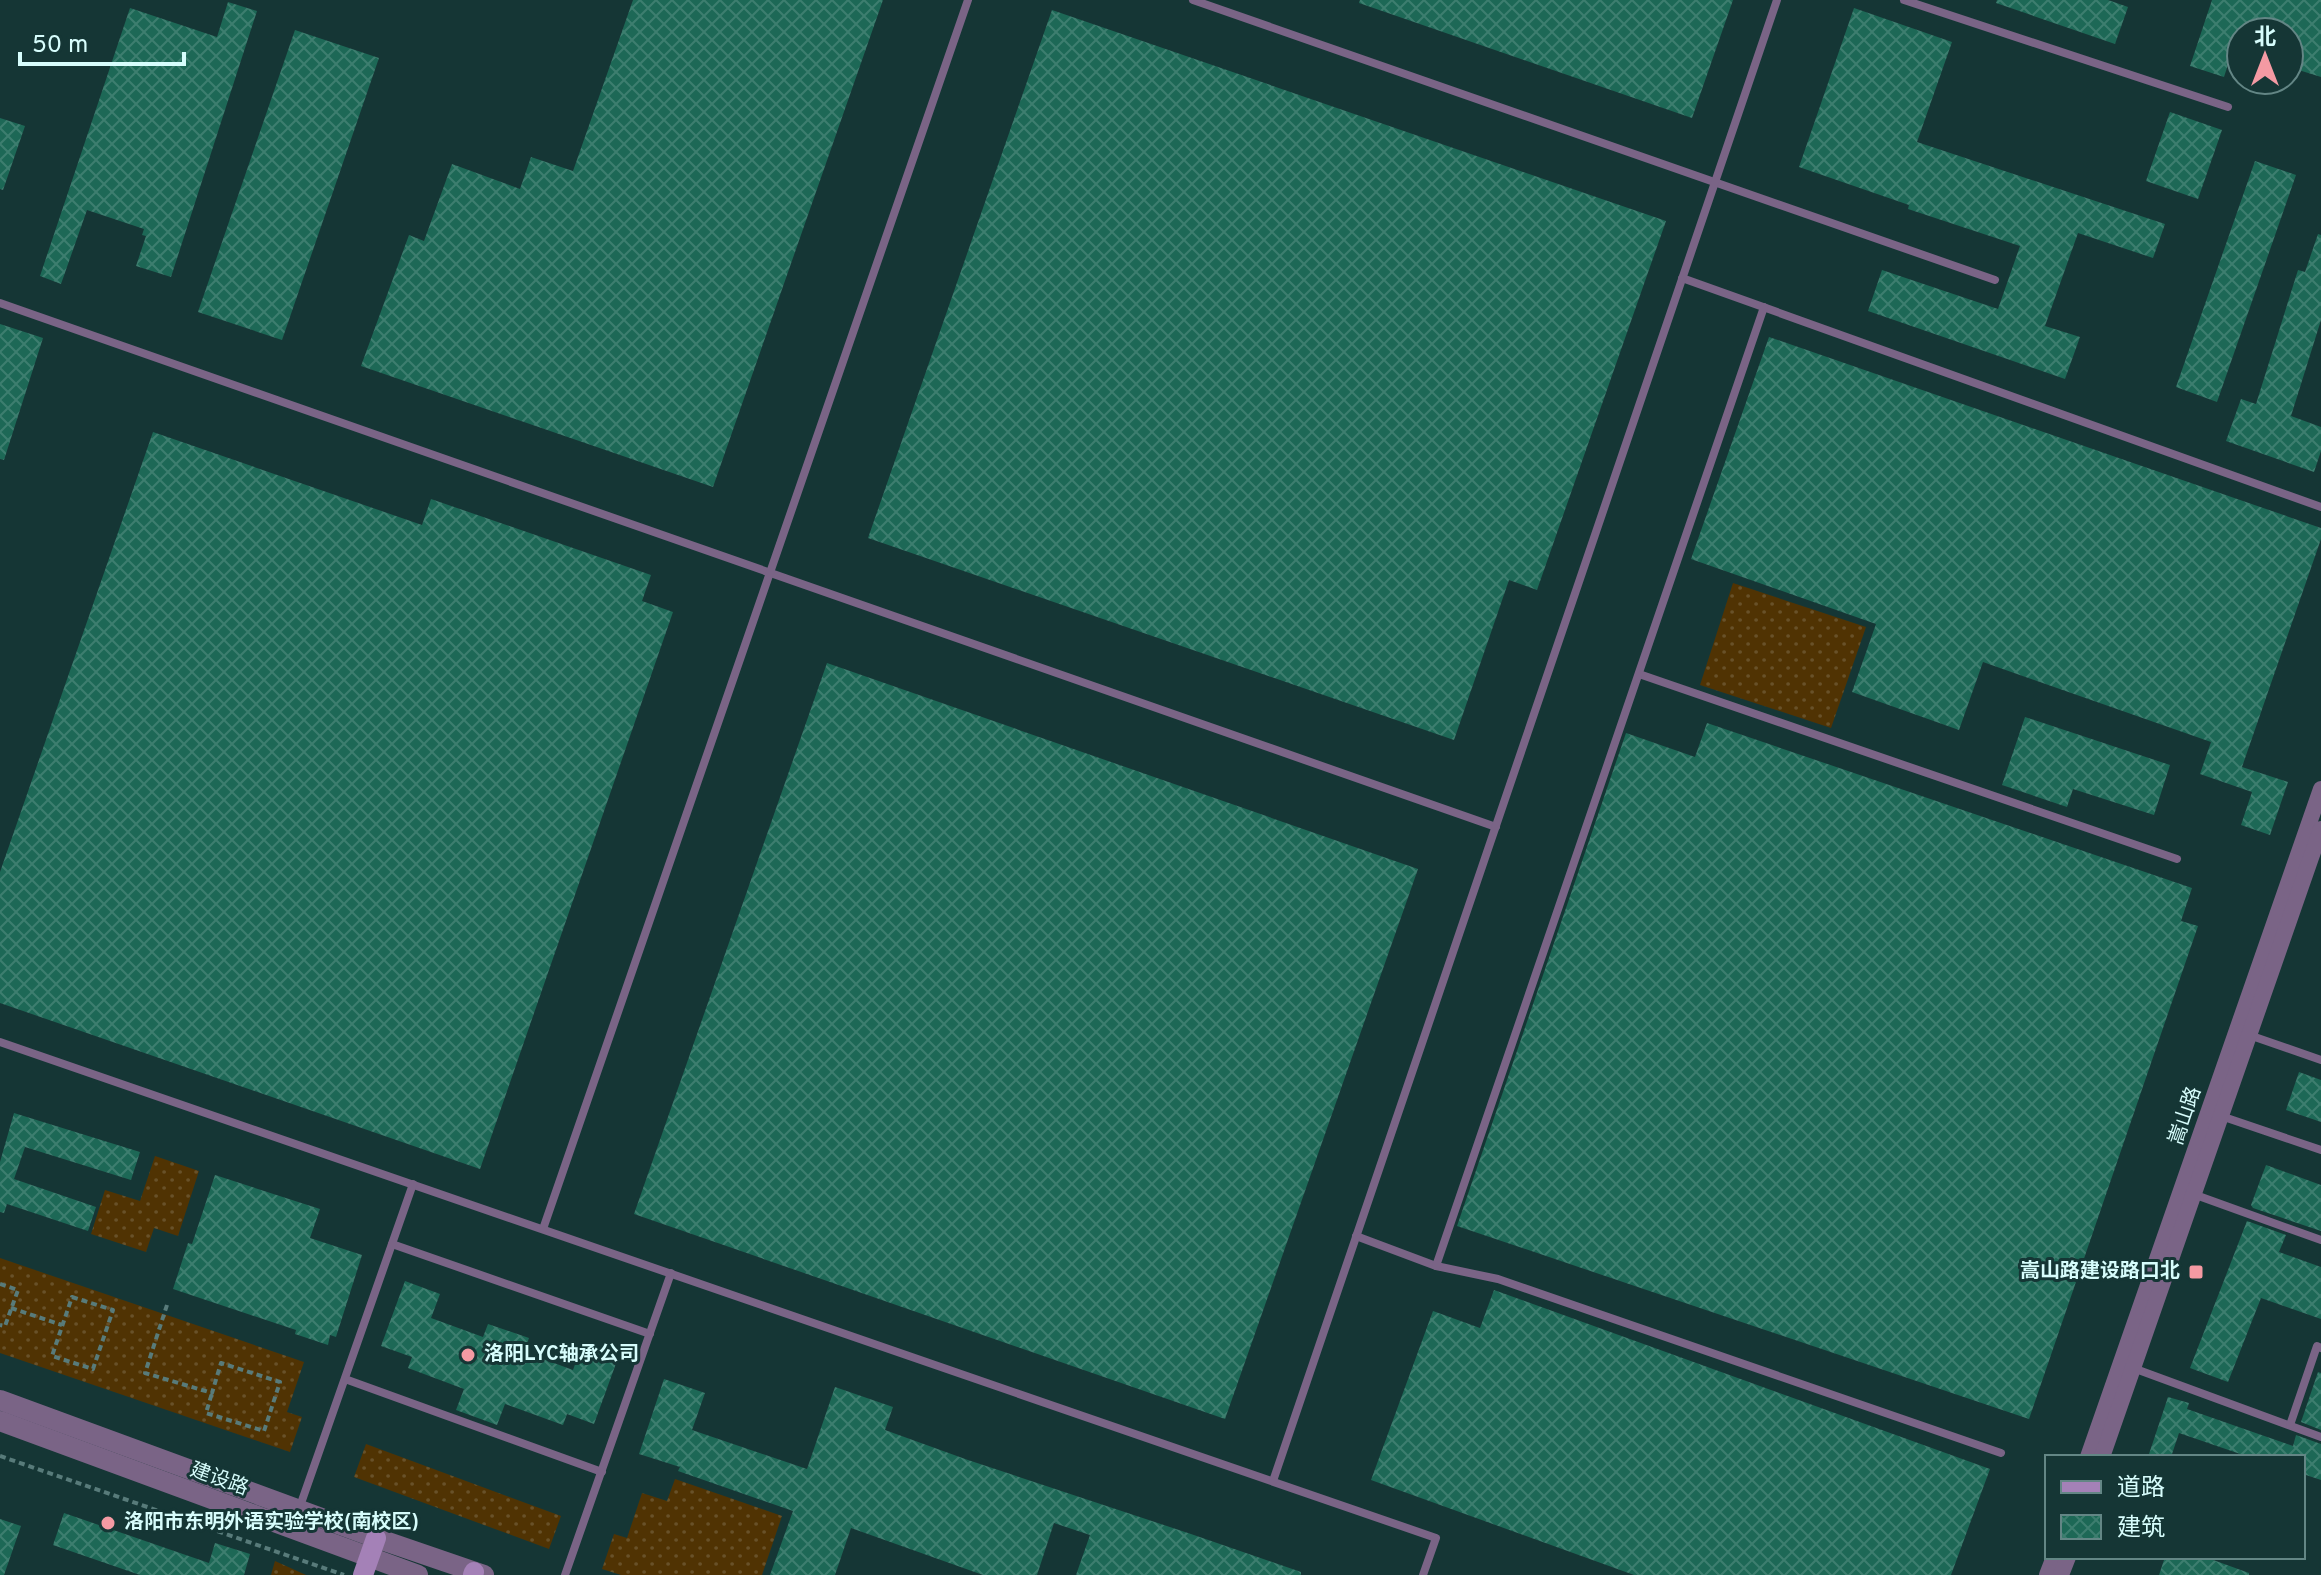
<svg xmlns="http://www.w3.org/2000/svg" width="2321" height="1575" font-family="Overpass,'Noto Sans SC',sans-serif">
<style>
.grass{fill:url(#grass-dots)}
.building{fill:url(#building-cross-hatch)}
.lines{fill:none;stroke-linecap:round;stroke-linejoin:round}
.path{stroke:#587b7a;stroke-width:4;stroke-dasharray:6 4;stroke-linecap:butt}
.service{stroke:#7a6486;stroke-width:8}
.minor{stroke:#7a6486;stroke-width:16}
.tertiary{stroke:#7a6486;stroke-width:20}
.secondary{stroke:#a481b7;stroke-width:20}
.poi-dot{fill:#f49aa3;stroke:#153635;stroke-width:3}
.labels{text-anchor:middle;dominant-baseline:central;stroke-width:6;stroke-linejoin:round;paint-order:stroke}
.street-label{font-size:20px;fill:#d7fdfc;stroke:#153635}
.poi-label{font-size:20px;font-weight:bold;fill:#d7fdfc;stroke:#153635;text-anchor:start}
</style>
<defs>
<pattern id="grass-dots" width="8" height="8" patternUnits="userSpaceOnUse" patternTransform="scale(2)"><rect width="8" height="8" fill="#503303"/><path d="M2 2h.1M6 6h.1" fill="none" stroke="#685129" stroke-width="1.8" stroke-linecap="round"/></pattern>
<pattern id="building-cross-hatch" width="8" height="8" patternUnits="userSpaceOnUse" patternTransform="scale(2)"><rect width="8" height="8" fill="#1d6856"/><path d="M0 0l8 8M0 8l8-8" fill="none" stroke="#3d7e6f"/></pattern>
</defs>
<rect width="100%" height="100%" fill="#153635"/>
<g class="grass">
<polygon points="1733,583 1866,627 1831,728 1700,685"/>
<polygon points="155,1156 199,1171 178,1236 154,1228 146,1252 91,1234 105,1190 140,1201"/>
<polygon points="0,1258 304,1362 287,1412 302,1417 290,1452 0,1353"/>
<polygon points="366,1444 561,1516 549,1549 354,1477"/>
<polygon points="675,1479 782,1516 762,1575 621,1575 602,1569 614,1534 627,1538 642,1493 667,1501"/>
<polygon points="275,1561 306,1575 271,1575"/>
</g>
<g class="building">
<polygon points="633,0 883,0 713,487 361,366 409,235 424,241 452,164 520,189 531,157 573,171"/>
<polygon points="1360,0 1733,0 1692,118 1359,3"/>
<polygon points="1997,0 2108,0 2128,7 2115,44 1996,3"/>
<polygon points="2212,0 2321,0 2321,77 2289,67 2289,32 2241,32 2241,51 2233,49 2224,77 2190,66"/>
<polygon points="228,2 257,11 171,277 136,266 146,236 142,235 144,229 87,210 61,284 40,276 130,8 217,37"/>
<polygon points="1854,8 1952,42 1917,142 2165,224 2153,258 2078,233 2045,326 2080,337 2065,379 1868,311 1882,270 1998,309 2020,246 1908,209 1909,205 1799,167"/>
<polygon points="1052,10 1666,221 1537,590 1509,580 1454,740 868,538"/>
<polygon points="295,30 379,58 282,340 198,312"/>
<polygon points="2170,112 2222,130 2198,199 2146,181"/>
<polygon points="0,118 25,126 3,190 0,189"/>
<polygon points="2255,161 2296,175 2217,402 2176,387"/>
<polygon points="2318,234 2321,235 2321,320 2291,416 2321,427 2321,451 2314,472 2226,441 2241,399 2256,404 2298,270 2305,272"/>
<polygon points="0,324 43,338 4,460 0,459"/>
<polygon points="1769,337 2321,528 2321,539 2242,767 2288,782 2270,835 2241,825 2252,792 2200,774 2211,742 1983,662 1959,730 1852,692 1876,624 1691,559"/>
<polygon points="153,432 422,525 431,499 651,575 642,601 673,612 480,1169 0,1003 0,872"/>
<polygon points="827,663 1418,869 1225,1419 634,1214"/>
<polygon points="2025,717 2170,765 2154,815 2073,789 2067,807 2002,785"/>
<polygon points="1707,723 2192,888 2181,921 2198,926 2029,1419 1457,1226 1626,733 1695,757"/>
<polygon points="2299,1072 2321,1080 2321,1122 2286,1110"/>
<polygon points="14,1113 140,1152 131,1180 25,1147 14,1179 96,1207 88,1231 7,1204 4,1213 0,1212 0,1162"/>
<polygon points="2266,1165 2321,1185 2321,1231 2253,1208 2251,1205"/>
<polygon points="215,1175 320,1209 310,1238 362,1255 336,1337 330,1335 328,1345 295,1334 296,1330 173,1289 188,1243 192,1244"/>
<polygon points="2247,1221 2286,1235 2279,1252 2321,1267 2321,1319 2261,1298 2228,1382 2190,1368"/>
<polygon points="405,1281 440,1294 431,1318 483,1337 488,1324 529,1338 524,1352 573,1370 582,1345 618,1358 594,1424 567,1414 563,1425 505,1404 497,1425 456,1410 464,1389 408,1368 412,1357 381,1346"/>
<polygon points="1494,1290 1990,1469 1951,1575 1634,1575 1371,1480 1433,1311 1480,1328"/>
<polygon points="2318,1372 2321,1373 2321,1430 2301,1422"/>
<polygon points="664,1379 705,1393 692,1430 807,1469 835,1387 893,1407 885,1430 968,1460 1191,1534 1301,1572 1301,1575 1076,1575 1090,1535 1054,1523 1037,1575 983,1575 851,1528 835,1575 770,1575 793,1511 678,1471 680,1467 639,1454"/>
<polygon points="2168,1397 2189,1403 2187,1409 2293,1446 2296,1435 2321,1444 2321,1480 2303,1474 2303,1457 2249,1457 2179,1433 2171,1457 2148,1457"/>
<polygon points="64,1513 209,1563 215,1543 250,1554 244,1575 140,1575 53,1545"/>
<polygon points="0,1519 21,1526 4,1575 0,1575"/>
<polygon points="2165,1557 2205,1557 2249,1573 2249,1575 2159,1575"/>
</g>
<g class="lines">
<g class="path">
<polyline points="0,1284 18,1290 5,1326 0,1325"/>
<polygon points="72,1297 113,1310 93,1369 52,1356"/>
<polyline points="167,1305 145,1373 212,1393 221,1363 280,1382 264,1431 206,1413 212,1393"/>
<polyline points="11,1308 62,1325"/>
<polyline points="0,1456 344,1575"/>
</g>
<g class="service">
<polyline points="1193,0 1995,280"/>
<polyline points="1904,0 2228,107"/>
<polyline points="1682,278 2321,507"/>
<polyline points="0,303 1496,827"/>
<polyline points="1639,674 2177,859"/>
<polyline points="2249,1035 2321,1060"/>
<polyline points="0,1042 1436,1538 1423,1575"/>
<polyline points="2221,1116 2321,1150"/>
<polyline points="2193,1194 2321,1240"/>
<polyline points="543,1229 968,0"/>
<polyline points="1356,1236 1436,1266 1498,1279 2001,1453"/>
<polyline points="392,1244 650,1334"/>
<polyline points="1436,1266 1764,307"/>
<polyline points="2133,1368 2321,1437"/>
<polyline points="345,1379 602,1472"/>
<polyline points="2290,1425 2317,1346 2321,1348"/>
<polyline points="1273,1481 1777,0"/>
<polyline points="299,1509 413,1184"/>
<polyline points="565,1575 671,1273"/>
</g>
<g class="minor">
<polyline points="2088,1457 2321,789"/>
<polyline points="2102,1457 2321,829"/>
<polyline points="2047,1575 2054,1557"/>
<polyline points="2061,1575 2068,1557"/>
</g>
<g class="tertiary">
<polyline points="0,1400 376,1538 484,1575"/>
<polyline points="0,1421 418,1575"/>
</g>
<g class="secondary">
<polyline points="363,1575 376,1538"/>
<polyline points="473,1575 474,1572"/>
</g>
</g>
<g class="poi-dot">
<rect x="2188" y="1264" width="16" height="16" rx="4"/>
<circle cx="468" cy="1355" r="8"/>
<circle cx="108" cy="1523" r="8"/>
</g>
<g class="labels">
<g class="street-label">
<text transform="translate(2186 1116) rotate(-71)">嵩山路</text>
<text transform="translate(219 1480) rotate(20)">建设路</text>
</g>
<g class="poi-label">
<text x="2180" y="1272" text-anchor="end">嵩山路建设路口北</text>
<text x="484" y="1355">洛阳LYC轴承公司</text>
<text x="124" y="1523">洛阳市东明外语实验学校(南校区)</text>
</g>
</g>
<rect x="2045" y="1455" width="260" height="104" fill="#153635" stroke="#638685" stroke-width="2"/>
<rect x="2061" y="1481" width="40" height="12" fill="#a481b7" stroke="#638685" stroke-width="2"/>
<text x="2117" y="1495" font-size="24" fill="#d7fdfc">道路</text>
<rect x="2061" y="1515" width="40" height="24" fill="url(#building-cross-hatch)" stroke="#638685" stroke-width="2"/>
<text x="2117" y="1535" font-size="24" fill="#d7fdfc">建筑</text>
<g transform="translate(2265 56)"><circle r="38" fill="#153635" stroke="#638685" stroke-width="2"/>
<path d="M0-6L14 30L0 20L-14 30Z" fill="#f49aa3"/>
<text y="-12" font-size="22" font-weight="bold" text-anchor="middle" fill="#d7fdfc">北</text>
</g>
<path d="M20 52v12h164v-12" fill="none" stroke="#d7fdfc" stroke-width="4"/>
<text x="32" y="52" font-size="24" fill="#d7fdfc" stroke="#153635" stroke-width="6" paint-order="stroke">50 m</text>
</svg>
